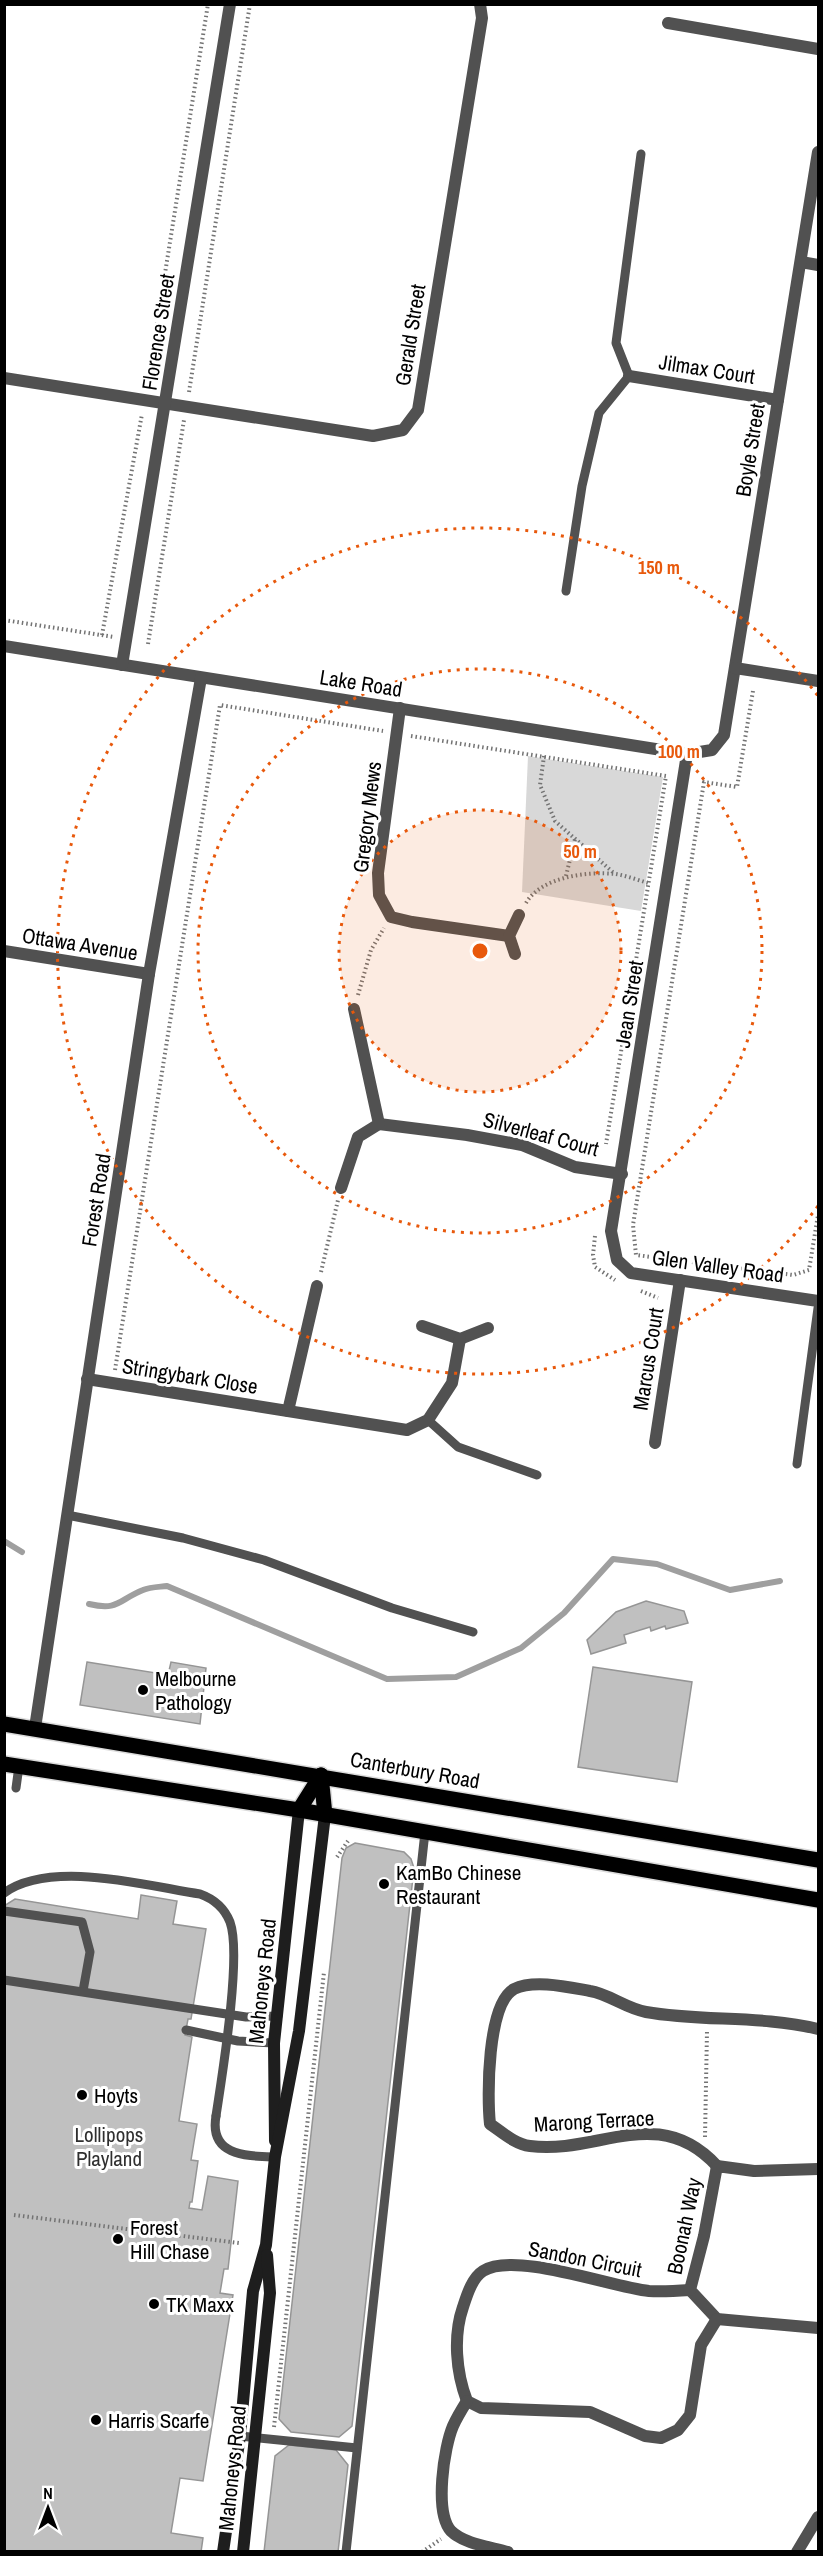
<svg xmlns="http://www.w3.org/2000/svg" width="823" height="2556" font-family="'Archivo Narrow',sans-serif">
<style>
.green{fill:#d8d8d8}
.lines{fill:none;stroke-linecap:round;stroke-linejoin:round}
.stream{stroke:#9f9f9f;stroke-width:6}
.building{fill:#c0c0c0;stroke:#959595;stroke-width:1.5}
.primary-casing{stroke:#dbdbdb;stroke-width:18}
.path{stroke:#737373;stroke-width:4;stroke-dasharray:1.5 3;stroke-linecap:butt}
.lane{stroke:#515151;stroke-width:9}
.street{stroke:#515151;stroke-width:12}
.secondary{stroke:#1e1e1e;stroke-width:12}
.primary{stroke:#000;stroke-width:15}
.lane-bridge{stroke:#515151;stroke-width:9}
.ring{fill:none;stroke:#e8590c;stroke-width:3;stroke-dasharray:3 6}
.poi-dot{fill:#000;stroke:#fff;stroke-width:2}
.labels{text-anchor:middle;dominant-baseline:central;stroke-width:6;stroke-linejoin:round;paint-order:stroke}
.street-label{font-size:21px;fill:#000;stroke:#fff}
.poi-label{font-size:21px;fill:#000;stroke:#fff;text-anchor:start}
.park-label{font-size:21px;fill:#2f2f2f;stroke:#fff}
.centre{fill:#e8590c;stroke:#fff;stroke-width:3}
.ring-label{font-size:18px;text-anchor:middle;font-weight:bold;fill:#e8590c;stroke:#fff;stroke-width:6;stroke-linejoin:round;paint-order:stroke}
</style>
<rect width="100%" height="100%" fill="#fff"/>
<polygon class="green" points="528,756 663,777 641,911 522,892"/>
<g class="lines">
<g class="stream">
<polyline points="4,1541 22,1552"/>
<path d="M 89,1604 C 119,1611 118,1600 143,1590 C 150,1587 159,1587 167,1586 L 387,1679 L 456,1677 L 521,1648 L 564,1613 L 613,1559 L 657,1564 L 730,1590 L 780,1581"/>
</g>
</g>
<g class="building">
<polygon points="646,1601 684,1611 688,1623 666,1629 665,1626 651,1631 650,1627 624,1635 626,1643 591,1654 587,1640 616,1612"/>
<polygon points="87,1662 168,1675 171,1662 206,1668 200,1724 80,1705"/>
<polygon points="593,1667 692,1682 677,1782 578,1767"/>
<polygon points="355,1843 404,1852 411,1859 414,1868 352,2426 339,2437 291,2432 279,2419 342,1858 346,1848"/>
<polygon points="141,1895 177,1901 173,1924 206,1929 191,2019 188,2019 185,2035 192,2037 179,2121 197,2124 191,2160 198,2161 192,2202 190,2202 189,2208 202,2210 208,2176 238,2181 228,2269 224,2269 220,2293 233,2295 203,2481 180,2478 171,2533 203,2538 201,2552 4,2552 4,1906 15,1899 138,1919"/>
<polygon points="289,2445 336,2450 348,2465 338,2552 264,2552 275,2456"/>
</g>
<g class="lines">
<g class="primary-casing">
<g id="primary">
<polyline points="4,1724 818,1860"/>
<polyline points="4,1764 299,1810 818,1900"/>
<polyline points="321,1775 325,1815"/>
<polyline points="299,1810 321,1775"/>
</g>
</g>
<g class="path">
<polyline points="147,386 208,4"/>
<polyline points="189,392 250,4"/>
<polyline points="4,620 114,637"/>
<polyline points="102,635 142,414"/>
<polyline points="148,644 184,420"/>
<polyline points="753,691 737,787 704,782 633,1225 636,1255 793,1275 809,1270 818,1215"/>
<polyline points="411,736 666,776 606,1144"/>
<polyline points="544,756 540,785 555,821 615,874"/>
<polyline points="566,876 575,839"/>
<path d="M 526,903 C 541,877 587,871 616,874 C 627,876 638,880 648,883"/>
<polyline points="358,995 371,950 384,928"/>
<polyline points="595,1236 593,1255 595,1267 615,1280"/>
<polyline points="321,1272 338,1200"/>
<polyline points="641,1291 658,1298"/>
<polyline points="115,1370 220,705 383,731"/>
<polyline points="337,1857 348,1841"/>
<polyline points="705,2137 707,2031"/>
<polyline points="14,2215 239,2243"/>
<polyline points="274,2427 324,1972"/>
<polyline points="422,2552 441,2539"/>
</g>
<g class="lane">
<polyline points="566,591 582,486 599,413 629,376 616,343 641,154"/>
<polyline points="428,1420 458,1447 537,1475"/>
<polyline points="797,1464 818,1308"/>
<polyline points="67,1515 183,1538 264,1560 392,1608 473,1632"/>
<polyline points="16,1788 19,1766"/>
<polyline points="4,1911 82,1922 90,1952 83,1991"/>
<polyline points="4,1980 246,2017 278,2016"/>
<polyline points="186,2030 238,2041 274,2043"/>
<path d="M 216,2116 C 209,2156 246,2156 275,2157"/>
<polyline points="240,2436 357,2448"/>
<polyline points="346,2552 425,1832"/>
</g>
<g class="street">
<polyline points="668,23 818,49"/>
<polyline points="801,262 818,265"/>
<polyline points="629,376 778,400"/>
<polyline points="4,378 373,436 403,430 418,410 482,18 480,4"/>
<polyline points="4,646 687,754 712,750 724,735 818,152"/>
<polyline points="122,665 230,4"/>
<polyline points="735,668 818,681"/>
<polyline points="400,708 378,873 379,895 391,917 412,922 509,936"/>
<polyline points="687,754 611,1231 617,1260 631,1273 818,1301"/>
<polyline points="4,951 149,974"/>
<polyline points="515,954 509,936 519,915"/>
<polyline points="379,1124 467,1135 522,1145 575,1167 622,1174"/>
<polyline points="341,1188 358,1137 379,1124 354,1009"/>
<polyline points="422,1326 460,1339 488,1328"/>
<polyline points="87,1379 407,1430 428,1420 452,1383 460,1339"/>
<polyline points="288,1411 317,1286"/>
<polyline points="655,1443 680,1280"/>
<polyline points="35,1728 149,974 201,678"/>
<path d="M 717,2166 C 658,2102 598,2155 530,2146 C 515,2144 503,2133 490,2124 C 487,2097 487,2004 514,1989 C 534,1979 568,1987 590,1991 C 609,1994 625,2008 646,2012 C 702,2022 762,2015 818,2029"/>
<polyline points="818,2169 754,2171 717,2166 704,2236 690,2290 717,2319 818,2328"/>
<path d="M 690,2290 C 676,2291 662,2292 649,2291 C 611,2287 515,2251 483,2271 C 472,2278 467,2295 463,2307 C 453,2336 456,2372 467,2401 L 481,2408 L 590,2412 L 645,2436 L 661,2438 L 678,2430 L 690,2415 L 701,2345 L 717,2319"/>
<path d="M 467,2401 C 462,2409 457,2417 453,2426 C 444,2447 434,2512 451,2531 C 464,2544 491,2547 508,2552"/>
<polyline points="797,2552 818,2517"/>
</g>
<g class="secondary">
<polyline points="275,2141 274,2043 299,1810"/>
<polyline points="223,2552 240,2436 253,2291 266,2245 275,2157 299,2031 325,1815"/>
<polyline points="243,2552 270,2293 267,2255"/>
</g>
<use href="#primary" class="primary"/>
<path class="lane-bridge" d="M 4,1893 C 51,1859 147,1886 200,1894 C 214,1899 224,1907 230,1922 C 242,1955 222,2076 216,2116"/>
</g>
<circle cx="480" cy="951" r="141" fill="#e8590c" fill-opacity=".12"/>
<g class="ring">
<circle cx="480" cy="951" r="141"/>
<circle cx="480" cy="951" r="282"/>
<path d="M818 1206A423 423 0 1 1 818 696"/>
</g>
<g class="poi-dot">
<circle cx="143" cy="1690" r="6"/>
<circle cx="384" cy="1884" r="6"/>
<circle cx="82" cy="2095" r="6"/>
<circle cx="118" cy="2239" r="6"/>
<circle cx="154" cy="2304" r="6"/>
<circle cx="96" cy="2420" r="6"/>
</g>
<g class="labels">
<g class="street-label">
<text transform="translate(158 332) rotate(-81)">Florence Street</text>
<text transform="translate(410 335) rotate(-81)">Gerald Street</text>
<text transform="translate(707 369) rotate(9)">Jilmax Court</text>
<text transform="translate(750 450) rotate(-81)">Boyle Street</text>
<text transform="translate(361 683) rotate(9)">Lake Road</text>
<text transform="translate(367 817) rotate(-83)">Gregory Mews</text>
<text transform="translate(80 944) rotate(9)">Ottawa Avenue</text>
<text transform="translate(629 1004) rotate(-81)">Jean Street</text>
<text transform="translate(541 1134) rotate(15)">Silverleaf Court</text>
<text transform="translate(96 1200) rotate(-81)">Forest Road</text>
<text transform="translate(718 1266) rotate(8)">Glen Valley Road</text>
<text transform="translate(648 1359) rotate(-81)">Marcus Court</text>
<text transform="translate(190 1376) rotate(9)">Stringybark Close</text>
<text transform="translate(415 1770) rotate(10)">Canterbury Road</text>
<text transform="translate(262 1981) rotate(-84)">Mahoneys Road</text>
<text transform="translate(594 2121) rotate(-3)">Marong Terrace</text>
<text transform="translate(684 2226) rotate(-78)">Boonah Way</text>
<text transform="translate(585 2259) rotate(11)">Sandon Circuit</text>
<text transform="translate(232 2468) rotate(-84)">Mahoneys Road</text>
</g>
<g class="poi-label">
<text x="155" y="1678">Melbourne<tspan x="155" dy="24">Pathology</tspan></text>
<text x="396" y="1872">KamBo Chinese<tspan x="396" dy="24">Restaurant</tspan></text>
<text x="94" y="2095">Hoyts</text>
<text x="130" y="2227">Forest<tspan x="130" dy="24">Hill Chase</tspan></text>
<text x="166" y="2304">TK Maxx</text>
<text x="108" y="2420">Harris Scarfe</text>
</g>
<g class="park-label">
<text x="109" y="2134">Lollipops<tspan x="109" dy="24">Playland</tspan></text>
</g>
</g>
<circle cx="480" cy="951" r="9" class="centre"/>
<g class="ring-label">
<text x="659" y="574">150 m</text>
<text x="679" y="758">100 m</text>
<text x="580" y="858">50 m</text>
</g>
<rect width="823" height="2556" fill="none" stroke="#000000" stroke-width="12"/>
<g transform="translate(48 2508)" stroke="#ffffff" stroke-width="4.5" paint-order="stroke">
<path d="M0-4.5L10 22L0 15L-10 22Z" fill="#000000"/>
<text y="-9" font-size="16" font-weight="bold" text-anchor="middle" fill="#000000">N</text>
</g>
</svg>
